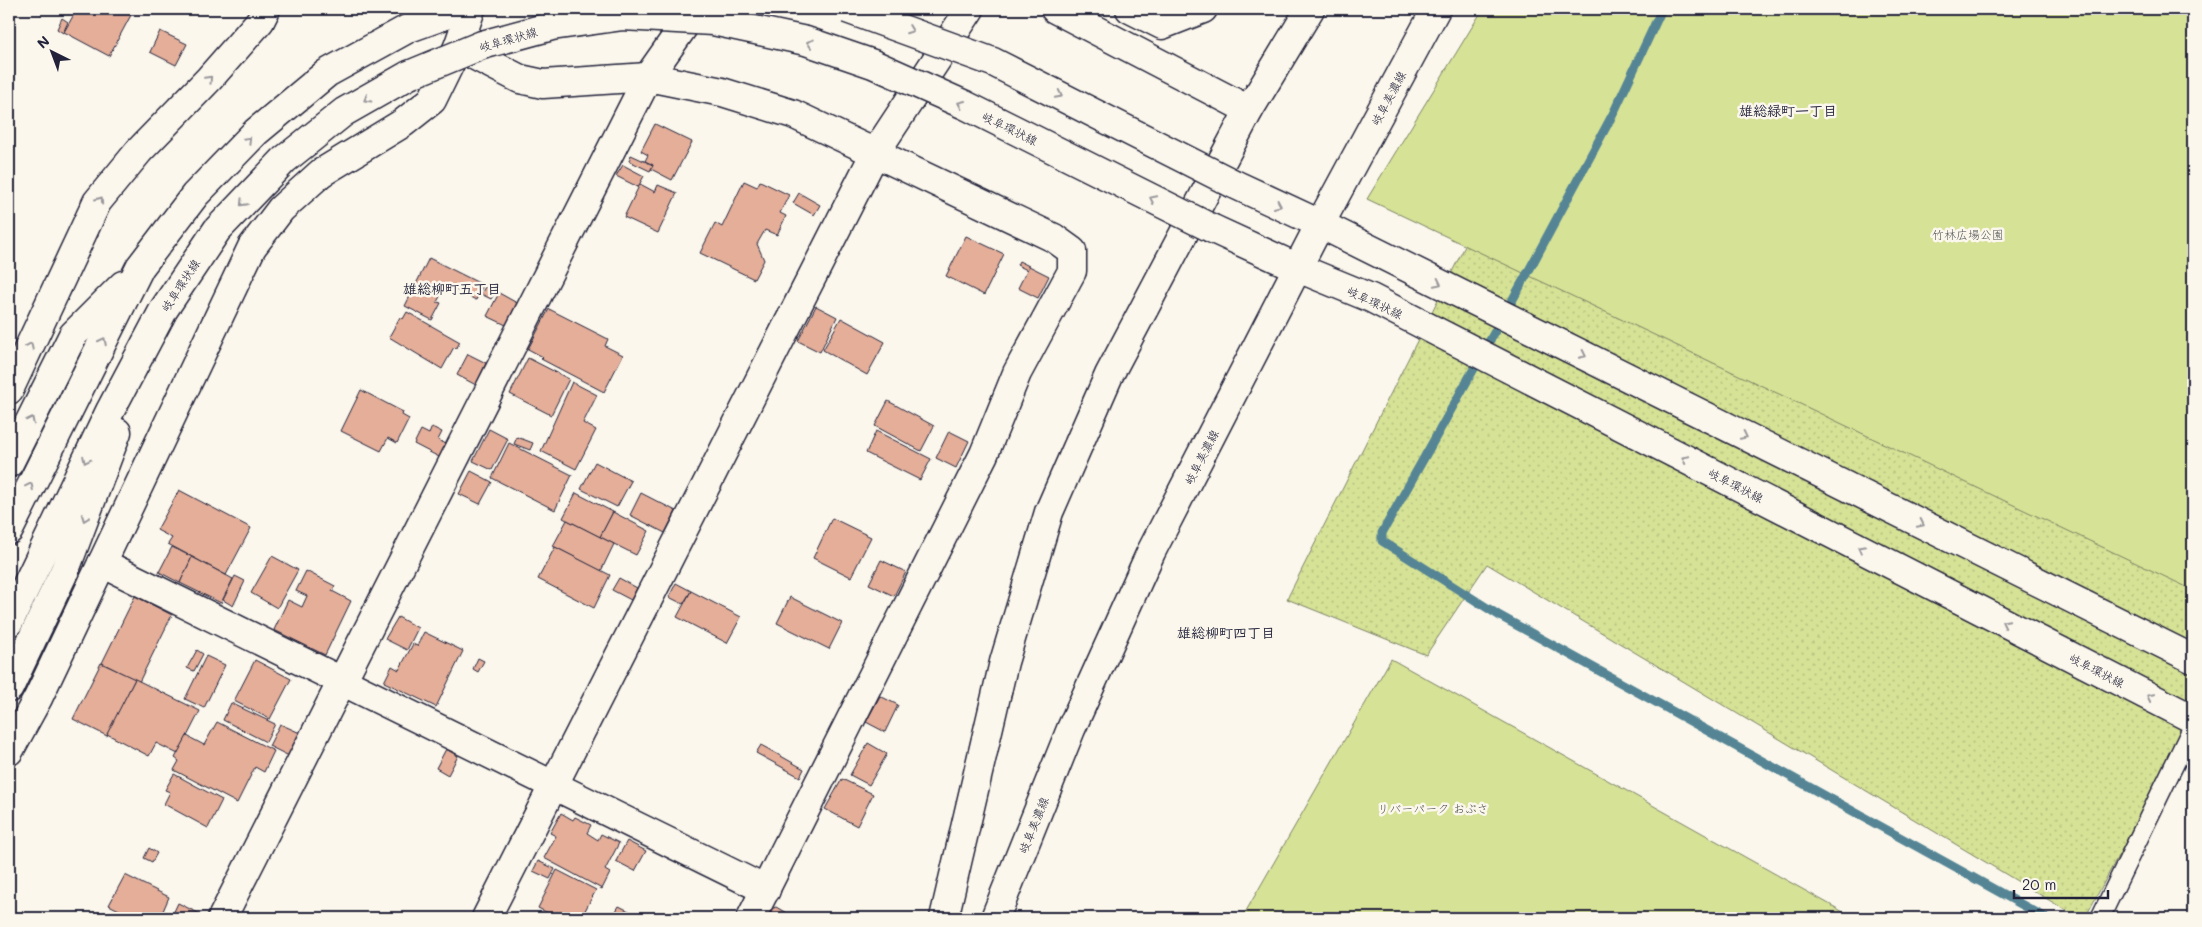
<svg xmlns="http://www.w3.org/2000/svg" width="2202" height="927" font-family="Mali,'Klee One',sans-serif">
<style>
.grass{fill:url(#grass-dots);stroke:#7c8268}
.green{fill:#d6e295;stroke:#7c8268}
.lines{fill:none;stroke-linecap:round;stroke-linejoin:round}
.stream{stroke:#558595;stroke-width:9}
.building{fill:#e4ae99;stroke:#22223b}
.lane-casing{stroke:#22223b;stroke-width:21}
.street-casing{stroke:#22223b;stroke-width:31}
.secondary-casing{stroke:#22223b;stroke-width:31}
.primary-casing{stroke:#22223b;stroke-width:31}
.lane{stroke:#fbf7ec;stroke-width:18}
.street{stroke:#fbf7ec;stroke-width:28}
.secondary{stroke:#fbf7ec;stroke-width:28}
.primary{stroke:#fbf7ec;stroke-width:28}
.primary-bridge-casing{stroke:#22223b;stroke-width:31;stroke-linecap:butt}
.primary-bridge{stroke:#fbf7ec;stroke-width:28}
.oneway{stroke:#99979c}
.labels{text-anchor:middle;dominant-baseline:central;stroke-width:5;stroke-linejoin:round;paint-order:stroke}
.street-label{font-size:12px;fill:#22223b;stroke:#fbf7ec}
.park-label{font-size:12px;fill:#4f5252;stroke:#fbf7ec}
.neighbourhood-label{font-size:14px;font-weight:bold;fill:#22223b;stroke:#fbf7ec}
</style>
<defs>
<pattern id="grass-dots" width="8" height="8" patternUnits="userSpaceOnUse" patternTransform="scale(1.25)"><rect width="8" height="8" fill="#d6e295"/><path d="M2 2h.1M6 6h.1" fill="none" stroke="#b7c281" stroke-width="1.8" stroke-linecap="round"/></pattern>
</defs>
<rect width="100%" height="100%" fill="#fbf7ec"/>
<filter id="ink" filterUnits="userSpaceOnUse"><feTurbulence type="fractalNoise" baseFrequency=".02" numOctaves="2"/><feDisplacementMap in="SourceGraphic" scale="10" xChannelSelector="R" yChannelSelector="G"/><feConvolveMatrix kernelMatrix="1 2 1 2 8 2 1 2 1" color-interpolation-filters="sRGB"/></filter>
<g filter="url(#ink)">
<polygon class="grass" points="2193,9 2193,716 2085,918 2079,918 1487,564 1426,655 1287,599 1518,141"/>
<g class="green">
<polygon points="1483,9 2193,9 2193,590 1367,199"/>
<polygon points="1391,659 1854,918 1242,918"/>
</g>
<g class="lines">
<polyline class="stream" points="1662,9 1613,114 1527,274 1382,533 1382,541 1500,616 2046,918"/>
</g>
<g class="building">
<polygon points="77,9 119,9 131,15 109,56 64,32"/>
<polygon points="62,18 68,22 63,33 57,29"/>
<polygon points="160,31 187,44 176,65 150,52"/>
<polygon points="655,124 692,142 672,180 651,169 653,165 645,161 648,155 641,151"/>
<polygon points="631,155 653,165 650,171 629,161"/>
<polygon points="623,165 644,176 638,187 616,176"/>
<polygon points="744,181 757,187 760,181 789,195 780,213 786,216 777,235 765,230 757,244 764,260 754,279 700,253 715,223 722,227"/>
<polygon points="640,184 655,192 658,185 677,193 658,233 624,217"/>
<polygon points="799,193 820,205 814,215 793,203"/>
<polygon points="966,236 1004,254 984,295 946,276"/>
<polygon points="429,258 483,285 476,300 446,285 437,302 441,303 432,320 405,306"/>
<polygon points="1019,261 1029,266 1027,270 1017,265"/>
<polygon points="1029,266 1049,276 1038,298 1018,288"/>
<polygon points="485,287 495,292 491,299 481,294"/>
<polygon points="499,293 517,303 506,325 487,316"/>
<polygon points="816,306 837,317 820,352 798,341"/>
<polygon points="549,309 608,339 605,346 623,355 604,392 541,359 543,357 528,349"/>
<polygon points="407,312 460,342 456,349 454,347 442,369 389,337 400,317 403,319"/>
<polygon points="841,318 885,342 867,375 823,350"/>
<polygon points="468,354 486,363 476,385 457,375"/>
<polygon points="528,358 569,379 551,415 510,394"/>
<polygon points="572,382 597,395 583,423 596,430 576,469 541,451"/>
<polygon points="361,390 403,412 402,415 409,419 397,443 388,438 381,451 341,431"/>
<polygon points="888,401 934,426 921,451 875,426"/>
<polygon points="432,427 442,432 438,440 448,445 441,458 414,444 421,430 429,434"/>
<polygon points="489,429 508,439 492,470 473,461"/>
<polygon points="876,431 931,459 920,480 866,453"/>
<polygon points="949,431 969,441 956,468 936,458"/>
<polygon points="517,437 533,443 530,450 514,444"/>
<polygon points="509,443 572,475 555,510 492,478"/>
<polygon points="595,462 631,481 617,507 581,489"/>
<polygon points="471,471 492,482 480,504 459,494"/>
<polygon points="179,490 251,528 226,575 168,544 172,538 157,530"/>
<polygon points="576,493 613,512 600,537 563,518"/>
<polygon points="641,493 676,511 665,533 630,515"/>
<polygon points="613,512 649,531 636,555 600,537"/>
<polygon points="832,518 871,537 851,577 813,558"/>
<polygon points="567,520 614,544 601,571 553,546"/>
<polygon points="172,547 192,557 180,583 159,572"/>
<polygon points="555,547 610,575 594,608 538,579"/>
<polygon points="272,556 298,570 277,608 251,593"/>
<polygon points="192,557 233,579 221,603 180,583"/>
<polygon points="881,560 906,572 894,596 869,584"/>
<polygon points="306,571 335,586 332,591 351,601 325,655 274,630 288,600 302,607 307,596 296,591"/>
<polygon points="235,576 245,581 233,606 223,600"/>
<polygon points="619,578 637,588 631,600 612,590"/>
<polygon points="676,583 691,591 683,604 669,597"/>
<polygon points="691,591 741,617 727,643 677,617"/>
<polygon points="135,596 172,615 139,682 102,663"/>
<polygon points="790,597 842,623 829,649 777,623"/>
<polygon points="398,617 418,628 407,650 385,639"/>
<polygon points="424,632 463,651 436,707 384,682 392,666 399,670 413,644 417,646"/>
<polygon points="197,650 203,654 194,671 187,668"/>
<polygon points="206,656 225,665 204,708 185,699"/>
<polygon points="478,658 484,661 478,672 473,669"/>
<polygon points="255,660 291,679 270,719 234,701"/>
<polygon points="101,663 135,679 107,736 73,719"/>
<polygon points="135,679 200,711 178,754 156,743 149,756 107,734"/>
<polygon points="880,696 898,705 885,732 866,722"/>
<polygon points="231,703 275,724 266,742 223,720"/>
<polygon points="217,722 274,751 264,772 255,767 237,803 174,770 179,761 175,758 187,736 204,745"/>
<polygon points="280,724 300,733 289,756 269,746"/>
<polygon points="868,743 887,754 869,785 850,775"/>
<polygon points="761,745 804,769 800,777 756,753"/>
<polygon points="446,749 458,756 448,775 436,768"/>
<polygon points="174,774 222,800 208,828 164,804 170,792 165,790"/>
<polygon points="842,779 873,794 857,826 825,809"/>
<polygon points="561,813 573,820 575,817 591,825 587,833 598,840 601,834 619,843 605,870 610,873 602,889 544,858 556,836 550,833"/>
<polygon points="627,841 646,851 635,871 616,861"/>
<polygon points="149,848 157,853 152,862 144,858"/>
<polygon points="538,861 555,869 550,879 533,871"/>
<polygon points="557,870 596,890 581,918 558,918 538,908"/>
<polygon points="125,875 169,897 160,918 135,918 109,905"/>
<polygon points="178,903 202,915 200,918 171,918"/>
<polygon points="619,906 643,918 612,918"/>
<polygon points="776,907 795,918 762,918 766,911"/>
</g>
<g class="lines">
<g class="lane-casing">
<polyline id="lane" points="2100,918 2193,726"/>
</g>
<g class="street-casing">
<g id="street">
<polyline points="1055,9 1249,110"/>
<polyline points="1130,9 1162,25 1203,9"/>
<polyline points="458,47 520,79 543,84 648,77 722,92 793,114 1054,238 1072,251 1072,271 1017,373 984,454 751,918"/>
<polyline points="9,390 97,202 139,151 209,79 260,21 266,9"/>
<polyline points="102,563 766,890"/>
<polyline points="9,751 38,698 252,247 281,209 321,173 403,123 432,100 458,47 471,9"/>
<polyline points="222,918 648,77 696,9"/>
<polyline points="486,918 875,153 970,9"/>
</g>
</g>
<g class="secondary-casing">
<polyline id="secondary" points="944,918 1004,662 1049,512 1109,375 1249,110 1310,9"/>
</g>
<g class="primary-casing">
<g id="primary">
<polyline points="1234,184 1320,224 2193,659"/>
<polyline points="1213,229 1298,268 1371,298 2193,719"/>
<polyline points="9,463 73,335 123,285"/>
<polyline points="9,530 140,267 195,195 256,132 327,73 409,28 462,9"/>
<polyline points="9,622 110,411 164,309 217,230 284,160 344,112 409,75"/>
<polyline points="9,688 65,570 117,432"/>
<polyline points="995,918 1071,729 1151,552 1320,224 1436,9"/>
</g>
</g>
<use href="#lane" class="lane"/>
<use href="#street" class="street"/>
<use href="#secondary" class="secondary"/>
<use href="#primary" class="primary"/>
<g class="primary-bridge-casing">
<g id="primary-bridge">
<polyline points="847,9 993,62 1234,184"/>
<polyline points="409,75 482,45 552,26 623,16 713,21 806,41 873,64 965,105 1213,229"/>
</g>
</g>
<use href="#primary-bridge" class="primary-bridge"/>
</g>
<defs><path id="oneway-chevron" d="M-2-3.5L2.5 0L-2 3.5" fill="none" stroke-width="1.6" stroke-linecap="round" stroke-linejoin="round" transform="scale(1.25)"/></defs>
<g class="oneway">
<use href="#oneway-chevron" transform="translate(910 30) rotate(21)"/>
<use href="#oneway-chevron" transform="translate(810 43) rotate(-162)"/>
<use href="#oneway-chevron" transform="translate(209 79) rotate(-47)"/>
<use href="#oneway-chevron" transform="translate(1059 95) rotate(27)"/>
<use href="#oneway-chevron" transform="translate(367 99) rotate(150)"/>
<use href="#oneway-chevron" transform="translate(961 104) rotate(-155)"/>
<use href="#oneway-chevron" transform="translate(248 140) rotate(-46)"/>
<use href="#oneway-chevron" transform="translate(1153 199) rotate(-154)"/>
<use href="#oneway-chevron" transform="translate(100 200) rotate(-55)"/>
<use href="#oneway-chevron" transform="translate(243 203) rotate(134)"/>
<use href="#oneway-chevron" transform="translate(1278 205) rotate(25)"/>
<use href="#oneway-chevron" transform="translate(1438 283) rotate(26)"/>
<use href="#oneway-chevron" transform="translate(103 341) rotate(-63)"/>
<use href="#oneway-chevron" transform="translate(30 346) rotate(-64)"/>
<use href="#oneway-chevron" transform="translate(1583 355) rotate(26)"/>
<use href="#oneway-chevron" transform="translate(31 420) rotate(-63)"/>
<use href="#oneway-chevron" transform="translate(1744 436) rotate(26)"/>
<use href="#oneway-chevron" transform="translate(1685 459) rotate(-153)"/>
<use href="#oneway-chevron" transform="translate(86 460) rotate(116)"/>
<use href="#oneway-chevron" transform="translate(30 486) rotate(-64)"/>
<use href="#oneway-chevron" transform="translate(85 518) rotate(111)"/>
<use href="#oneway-chevron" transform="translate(1921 524) rotate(26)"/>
<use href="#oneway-chevron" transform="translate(1861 549) rotate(-153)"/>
<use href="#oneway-chevron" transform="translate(2005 623) rotate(-153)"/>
<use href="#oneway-chevron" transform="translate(2150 697) rotate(-153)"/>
</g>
</g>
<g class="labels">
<g class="street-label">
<text transform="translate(508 39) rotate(-16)">岐阜環状線</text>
<text transform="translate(1388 98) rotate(-62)">岐阜美濃線</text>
<text transform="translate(1010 128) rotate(26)">岐阜環状線</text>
<text transform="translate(180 285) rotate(-57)">岐阜環状線</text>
<text transform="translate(1375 302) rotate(25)">岐阜環状線</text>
<text transform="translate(1201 457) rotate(-63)">岐阜美濃線</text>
<text transform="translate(1736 485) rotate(27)">岐阜環状線</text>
<text transform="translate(2097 670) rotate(27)">岐阜環状線</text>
<text transform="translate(1033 825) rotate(-68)">岐阜美濃線</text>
</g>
<g class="park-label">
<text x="1968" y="234">竹林広場公園</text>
<text x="1433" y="808">リバーパーク おぶさ</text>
</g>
<g class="neighbourhood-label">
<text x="1788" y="110">雄総緑町一丁目</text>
<text x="452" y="288">雄総柳町五丁目</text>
<text x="1226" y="632">雄総柳町四丁目</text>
</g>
</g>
<rect width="2202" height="927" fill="none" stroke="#fbf7ec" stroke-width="30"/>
<rect x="15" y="15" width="2172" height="897" fill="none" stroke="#22223b" stroke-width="2" filter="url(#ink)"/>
<g transform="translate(52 52) rotate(318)" stroke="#fbf7ec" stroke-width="4" paint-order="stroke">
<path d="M0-4L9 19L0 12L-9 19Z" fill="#22223b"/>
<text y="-8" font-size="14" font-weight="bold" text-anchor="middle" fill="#22223b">N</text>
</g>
<path d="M2014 890v8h94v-8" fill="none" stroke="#22223b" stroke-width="2.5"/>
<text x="2022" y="890" font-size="15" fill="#22223b" stroke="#fbf7ec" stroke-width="4" paint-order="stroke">20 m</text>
</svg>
